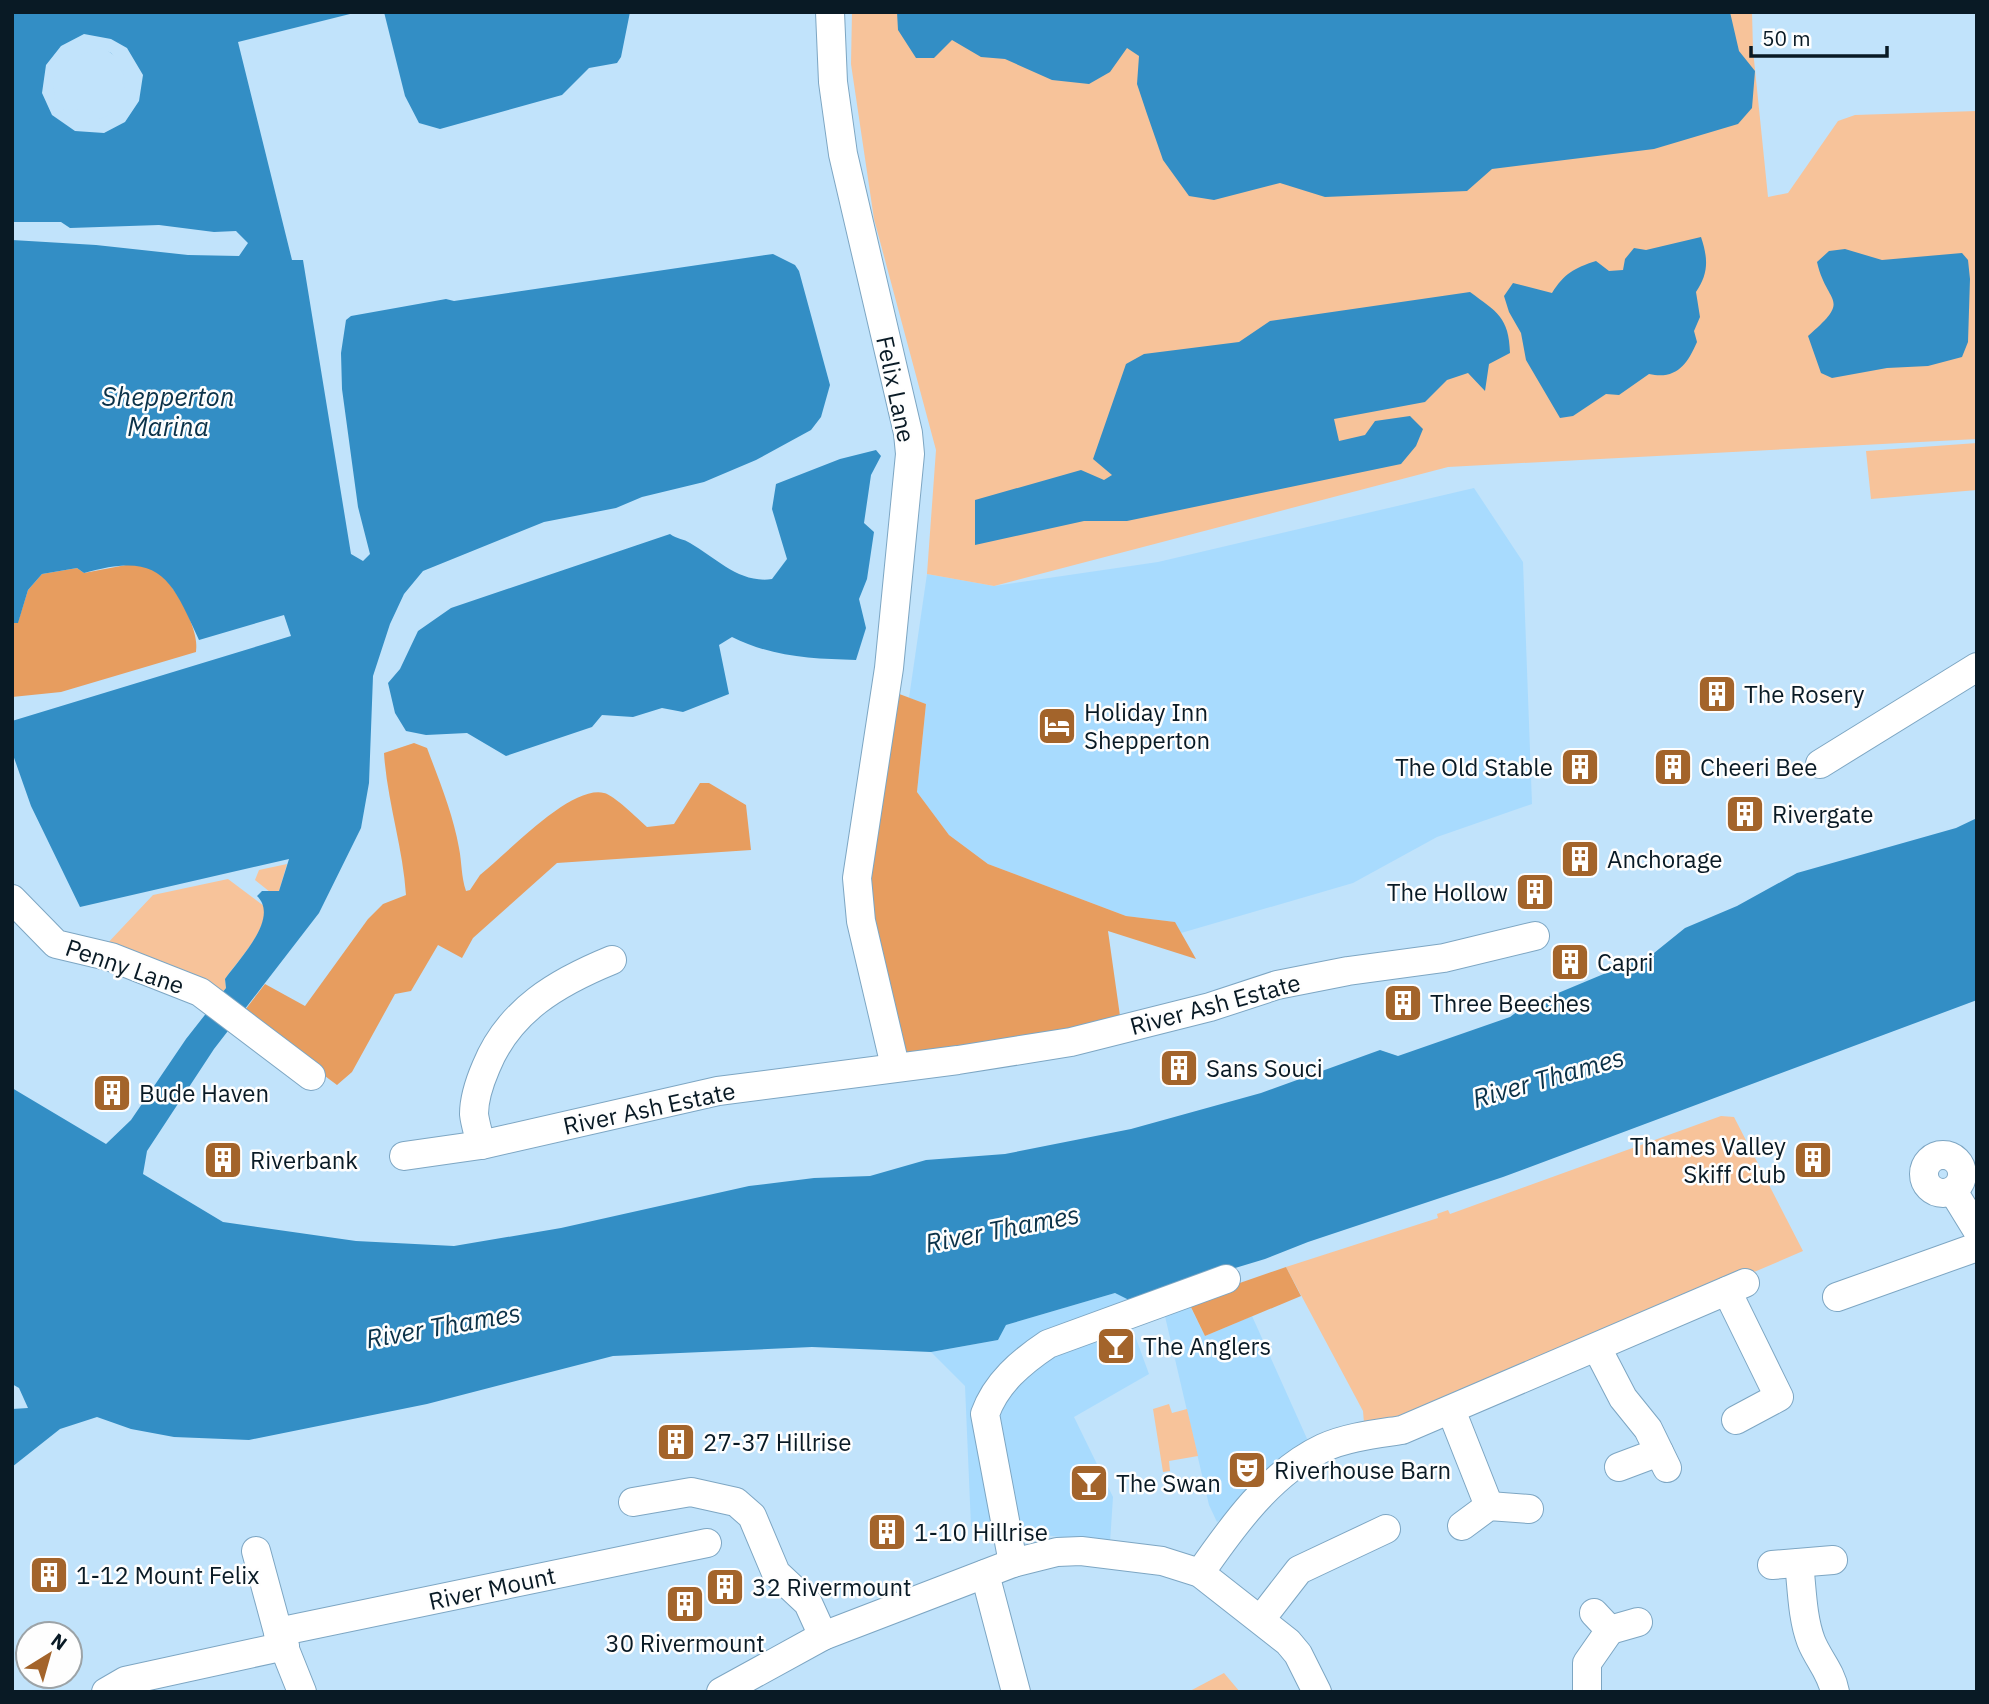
<svg xmlns="http://www.w3.org/2000/svg" width="1989" height="1704" font-family="'IBM Plex Sans',sans-serif">
<style>
.built{fill:#a8dbfe}
.green{fill:#f7c39a}
.forest{fill:#e79d5f}
.water{fill:#338ec5;fill-rule:evenodd}
.pier{fill:#c1e3fb;fill-rule:evenodd}
.lines{fill:none;stroke-linecap:round;stroke-linejoin:round}
.minor-casing{stroke:#7da6c3;stroke-width:30}
.minor{stroke:#fff;stroke-width:28}
.labels{text-anchor:middle;dominant-baseline:central;stroke-width:5;stroke-linejoin:round;paint-order:stroke}
.street-label{font-size:24px;fill:#091a25;stroke:#fefefe}
.poi-label{font-size:24px;fill:#091a25;stroke:#fefefe;text-anchor:start}
.water-label{font-size:26px;font-style:italic;fill:#0b3249;stroke:#fefefe}
</style>
<rect width="100%" height="100%" fill="#c1e3fb"/>
<g class="built">
<polygon points="1474,488 1523,562 1532,804 1437,837 1353,883 1181,933 1174,922 1126,916 988,864 949,835 917,792 926,704 909,698 927,574 994,586 1158,562"/>
<polygon points="1115,1293 1129,1300 1189,1304 1205,1336 1252,1316 1313,1452 1217,1522 1209,1505 1164,1312 1130,1322 1149,1374 1074,1417 1113,1497 1110,1543 971,1526 965,1386 931,1352 998,1340 1006,1325"/>
</g>
<g class="green">
<polygon points="852,12 1752,12 1753,50 1768,197 1788,193 1838,121 1855,115 1977,111 1977,439 1448,467 994,586 927,574 936,450 874,219 851,64"/>
<polygon points="1977,443 1977,490 1871,499 1866,451"/>
<polygon points="287,864 279,891 270,892 255,880 259,870"/>
<path d="M 228,879 L 264,906 C 269,929 238,960 225,979 L 226,988 L 219,996 L 104,947 L 153,895 Z"/>
<polygon points="1721,1116 1734,1117 1803,1251 1454,1401 1368,1427 1364,1423 1363,1411 1286,1267 1438,1218 1437,1214 1448,1210 1450,1214"/>
<polygon points="1169,1404 1172,1413 1187,1409 1198,1456 1169,1461 1170,1471 1163,1472 1153,1409"/>
<polygon points="1224,1673 1240,1692 1191,1692 1190,1691"/>
</g>
<g class="forest">
<path d="M 126,565 C 133,565 142,564 148,566 C 171,574 201,630 196,652 L 61,692 L 12,697 L 12,623 L 18,622 L 28,590 L 42,574 L 77,568 L 84,573 Z"/>
<polygon points="886,689 926,704 917,792 949,835 988,864 1126,916 1175,922 1196,959 1108,931 1122,1030 895,1066 861,921"/>
<path d="M 414,743 L 427,748 C 439,780 453,814 459,848 C 462,863 461,876 466,891 L 470,890 L 480,875 C 507,854 570,785 604,793 C 614,795 638,819 647,827 L 674,824 L 700,783 L 709,783 L 746,805 L 751,850 L 557,863 L 473,938 L 462,958 L 438,945 L 411,991 L 395,994 L 352,1072 L 337,1085 L 242,1014 L 265,984 L 305,1006 L 368,919 L 383,904 L 406,895 C 403,847 387,801 384,753 Z"/>
<polygon points="1286,1267 1301,1296 1205,1336 1188,1301"/>
</g>
<g class="water">
<path d="M 12,12 L 358,12 L 238,42 L 292,260 L 303,260 L 351,554 L 363,561 L 370,554 L 358,507 L 342,389 L 341,353 L 346,320 L 351,316 L 446,299 L 454,301 L 773,254 L 795,265 L 799,271 L 830,385 L 821,417 L 811,430 L 756,460 L 704,482 L 642,497 L 616,508 L 544,522 L 423,571 L 404,594 L 390,624 L 373,676 L 369,783 L 361,828 L 319,913 L 214,1049 L 147,1151 L 143,1174 L 223,1222 L 356,1241 L 454,1246 L 561,1228 L 749,1186 L 814,1178 L 870,1176 L 926,1160 L 1005,1154 L 1131,1129 L 1261,1093 L 1380,1050 L 1398,1056 L 1510,1017 L 1522,1008 L 1654,953 L 1685,928 L 1737,906 L 1797,873 L 1956,828 L 1977,818 L 1977,1000 L 1503,1177 L 1308,1242 L 1265,1259 L 1129,1300 L 1115,1293 L 1006,1325 L 998,1340 L 931,1352 L 812,1347 L 613,1356 L 427,1404 L 249,1440 L 174,1437 L 131,1429 L 97,1417 L 60,1429 L 12,1467 L 12,1409 L 28,1408 L 19,1388 L 12,1384 L 12,1088 L 106,1144 L 131,1120 L 186,1039 L 226,988 L 225,979 C 239,959 280,918 257,896 L 262,891 L 279,891 L 289,859 L 80,907 L 31,806 L 12,752 L 12,721 L 291,636 L 284,615 L 199,640 C 170,576 160,552 84,573 L 77,568 L 42,574 L 28,590 L 18,623 L 12,623 L 12,240 L 96,245 L 188,255 L 239,256 L 248,243 L 236,231 L 214,232 L 159,225 L 70,228 L 61,222 L 12,222 ZM 100,45 L 126,64 L 128,93 L 112,118 L 98,123 L 62,113 L 52,104 C 48,62 62,56 100,45 Z"/>
<polygon points="384,12 630,12 621,57 617,63 589,68 562,95 440,129 419,123 405,96"/>
<polygon points="897,12 1730,12 1739,51 1755,71 1752,108 1738,124 1654,149 1492,169 1467,191 1325,197 1280,183 1214,200 1189,196 1163,160 1147,114 1137,84 1139,56 1127,48 1110,72 1089,84 1052,80 1005,59 981,57 952,40 934,58 916,58 898,30"/>
<path d="M 1701,237 C 1708,258 1709,273 1696,292 L 1700,317 L 1694,331 L 1697,342 C 1687,365 1676,380 1649,374 L 1619,395 L 1606,394 L 1573,416 L 1560,418 L 1526,360 L 1521,333 L 1509,312 L 1504,296 L 1513,283 L 1552,293 C 1564,274 1574,268 1596,261 L 1609,271 L 1623,270 L 1625,259 L 1634,248 L 1646,250 Z"/>
<path d="M 1845,249 L 1882,260 L 1962,253 L 1968,260 L 1970,279 L 1968,342 L 1962,357 L 1928,366 L 1887,368 L 1832,378 L 1821,373 L 1808,336 C 1853,297 1827,306 1817,262 L 1829,251 Z"/>
<path d="M 1470,292 C 1497,312 1509,317 1510,353 L 1489,364 L 1485,391 L 1468,373 L 1447,380 L 1425,402 L 1334,419 L 1339,441 L 1365,435 L 1375,421 L 1410,416 L 1423,429 L 1416,446 L 1401,464 L 1127,521 L 1084,521 L 975,545 L 975,500 L 1081,470 L 1104,480 L 1112,475 L 1093,459 L 1126,364 L 1144,354 L 1239,342 L 1270,321 Z"/>
<path d="M 876,450 L 881,456 L 871,475 L 864,523 L 874,532 L 867,579 L 859,599 L 866,628 L 856,660 C 812,659 772,657 732,637 L 719,645 L 729,694 L 683,712 L 662,708 L 633,717 L 602,715 L 592,727 L 506,756 L 467,733 L 426,735 L 406,731 L 395,713 L 388,683 L 400,669 L 418,631 L 451,608 L 670,534 C 677,539 684,539 690,543 C 716,558 740,584 772,579 L 787,559 L 772,509 L 776,484 L 840,459 Z"/>
</g>
<path class="pier" d="M 84,34 L 111,39 L 127,48 L 143,75 L 139,101 L 125,122 L 104,133 L 75,131 L 52,115 L 42,93 L 46,65 L 61,46 ZM 100,48 L 111,53 L 123,66 L 125,92 L 114,110 L 110,115 L 99,119 L 87,105 L 79,105 L 78,110 L 63,109 L 55,102 L 53,79 L 60,67 L 76,56 Z"/>
<g class="lines">
<g class="minor-casing">
<g id="minor">
<polyline points="830,12 833,82 843,154 908,433 910,454 889,668 857,878 861,921 895,1066"/>
<polyline points="1820,764 1977,667"/>
<polyline points="12,899 56,944 111,957 200,992 311,1076"/>
<path d="M 481,1145 C 479,1135 475,1124 474,1114 C 474,1099 480,1081 486,1067 C 509,1010 558,982 612,960"/>
<circle cx="1943" cy="1174" r="19"/>
<polyline points="404,1156 481,1145 718,1091 958,1060 1071,1042 1210,1007 1277,985 1348,971 1444,958 1535,936"/>
<polyline points="1953,1191 1977,1230"/>
<polyline points="1727,1291 1779,1397 1736,1420"/>
<polyline points="1837,1297 1977,1247"/>
<polyline points="1597,1348 1623,1398 1648,1429 1667,1468"/>
<polyline points="1451,1410 1489,1506"/>
<polyline points="1619,1467 1659,1452"/>
<polyline points="633,1502 691,1492 736,1502 752,1516 776,1573 808,1603 823,1636"/>
<polyline points="1462,1526 1489,1506 1529,1509"/>
<polyline points="256,1551 278,1632 302,1692"/>
<path d="M 1013,1563 L 985,1414 C 996,1383 1021,1362 1048,1344 L 1226,1279"/>
<path d="M 1799,1563 C 1802,1588 1802,1617 1811,1641 C 1818,1659 1831,1671 1835,1692"/>
<polyline points="1772,1565 1833,1560"/>
<path d="M 1200,1573 C 1232,1527 1270,1473 1323,1448 C 1347,1437 1376,1434 1402,1430 L 1745,1283"/>
<polyline points="985,1574 1016,1692"/>
<polyline points="1261,1619 1299,1570 1386,1529"/>
<polyline points="1610,1630 1638,1622"/>
<polyline points="278,1632 707,1543"/>
<polyline points="106,1692 125,1681 285,1646"/>
<polyline points="721,1692 823,1636 1013,1563 1057,1552 1081,1551 1162,1561 1200,1573 1288,1642 1298,1654 1317,1692"/>
<polyline points="1587,1692 1587,1663 1610,1630 1594,1613"/>
</g>
</g>
<use href="#minor" class="minor"/>
</g>
<defs>
<g id="building-square" transform="scale(2.0125)"><rect x="-9" y="-9" width="18" height="18" rx="4" fill="#a3642b" stroke="#fefefe"/><path d="M-4-6H4V6H1V3H-1V6H-4ZM-2.5-4.3h1.7v1.8h-1.7ZM.8-4.3h1.7v1.8H.8ZM-2.5-1h1.7V.8h-1.7ZM.8-1h1.7V.8H.8Z" fill="#fff"/></g>
<g id="hotel-square" transform="scale(2.0125)"><rect x="-9" y="-9" width="18" height="18" rx="4" fill="#a3642b" stroke="#fefefe"/><path d="M-6-4.5h1.5V1H6V5H4.5V3h-9V5H-6ZM-4 0a1.8 1.8 0 1 1 3.6 0ZM.5 0V-2.5h3Q6-2.5 6 0Z" fill="#fff"/></g>
<g id="bar-square" transform="scale(2.0125)"><rect x="-9" y="-9" width="18" height="18" rx="4" fill="#a3642b" stroke="#fefefe"/><path d="M-6-5H6L.8 .8V4.5H3.5V6h-7V4.5H-.8V.8Z" fill="#fff"/></g>
<g id="theatre-square" transform="scale(2.0125)"><rect x="-9" y="-9" width="18" height="18" rx="4" fill="#a3642b" stroke="#fefefe"/><path d="M-5-5.5Q0-4 5-5.5V0Q5 5 0 6Q-5 5-5 0ZM-3.3-2.5H-1v1.5H-3.3ZM1-2.5H3.3v1.5H1ZM-2.8 1Q0 5.5 2.8 1Z" fill="#fff"/></g>
</defs>
<g fill-rule="evenodd">
<use href="#building-square" x="1717" y="694"/>
<use href="#hotel-square" x="1057" y="726"/>
<use href="#building-square" x="1580" y="767"/>
<use href="#building-square" x="1673" y="767"/>
<use href="#building-square" x="1745" y="814"/>
<use href="#building-square" x="1580" y="859"/>
<use href="#building-square" x="1535" y="892"/>
<use href="#building-square" x="1570" y="962"/>
<use href="#building-square" x="1403" y="1003"/>
<use href="#building-square" x="1179" y="1068"/>
<use href="#building-square" x="112" y="1093"/>
<use href="#building-square" x="223" y="1160"/>
<use href="#building-square" x="1813" y="1160"/>
<use href="#bar-square" x="1116" y="1346"/>
<use href="#building-square" x="676" y="1442"/>
<use href="#theatre-square" x="1247" y="1470"/>
<use href="#bar-square" x="1089" y="1483"/>
<use href="#building-square" x="887" y="1532"/>
<use href="#building-square" x="49" y="1575"/>
<use href="#building-square" x="725" y="1587"/>
<use href="#building-square" x="685" y="1604"/>
</g>
<g class="labels">
<g class="street-label">
<text transform="translate(896 389) rotate(78)">Felix Lane</text>
<text transform="translate(125 966) rotate(19)">Penny Lane</text>
<text transform="translate(1215 1004) rotate(-15)">River Ash Estate</text>
<text transform="translate(649 1108) rotate(-12)">River Ash Estate</text>
<text transform="translate(492 1588) rotate(-12)">River Mount</text>
</g>
<g class="poi-label">
<text x="1744" y="694">The Rosery</text>
<text x="1084" y="712">Holiday Inn<tspan x="1084" dy="28">Shepperton</tspan></text>
<text x="1553" y="767" text-anchor="end">The Old Stable</text>
<text x="1700" y="767">Cheeri Bee</text>
<text x="1772" y="814">Rivergate</text>
<text x="1607" y="859">Anchorage</text>
<text x="1508" y="892" text-anchor="end">The Hollow</text>
<text x="1597" y="962">Capri</text>
<text x="1430" y="1003">Three Beeches</text>
<text x="1206" y="1068">Sans Souci</text>
<text x="139" y="1093">Bude Haven</text>
<text x="1786" y="1146" text-anchor="end">Thames Valley<tspan x="1786" dy="28">Skiff Club</tspan></text>
<text x="250" y="1160">Riverbank</text>
<text x="1143" y="1346">The Anglers</text>
<text x="703" y="1442">27-37 Hillrise</text>
<text x="1274" y="1470">Riverhouse Barn</text>
<text x="1116" y="1483">The Swan</text>
<text x="914" y="1532">1-10 Hillrise</text>
<text x="76" y="1575">1-12 Mount Felix</text>
<text x="752" y="1587">32 Rivermount</text>
<text x="685" y="1643" text-anchor="middle">30 Rivermount</text>
</g>
<g class="water-label">
<text x="168" y="396">Shepperton<tspan x="168" dy="30">Marina</tspan></text>
<text transform="translate(1548 1077) rotate(-16)">River Thames</text>
<text transform="translate(1002 1228) rotate(-11)">River Thames</text>
<text transform="translate(443 1325) rotate(-10)">River Thames</text>
</g>
</g>
<rect width="1989" height="1704" fill="none" stroke="#091a25" stroke-width="28"/>
<g transform="translate(49 1655) rotate(37)"><circle r="33" fill="#fefefe" stroke="#9ca3a7" stroke-width="2"/>
<path d="M0-5L12 26L0 18L-12 26Z" fill="#a3642b"/>
<text y="-10" font-size="19" font-weight="bold" text-anchor="middle" fill="#091a25">N</text>
</g>
<path d="M1751 46v10h136v-10" fill="none" stroke="#091a25" stroke-width="3.5"/>
<text x="1762" y="46" font-size="21" fill="#091a25" stroke="#fefefe" stroke-width="5" paint-order="stroke">50 m</text>
</svg>
